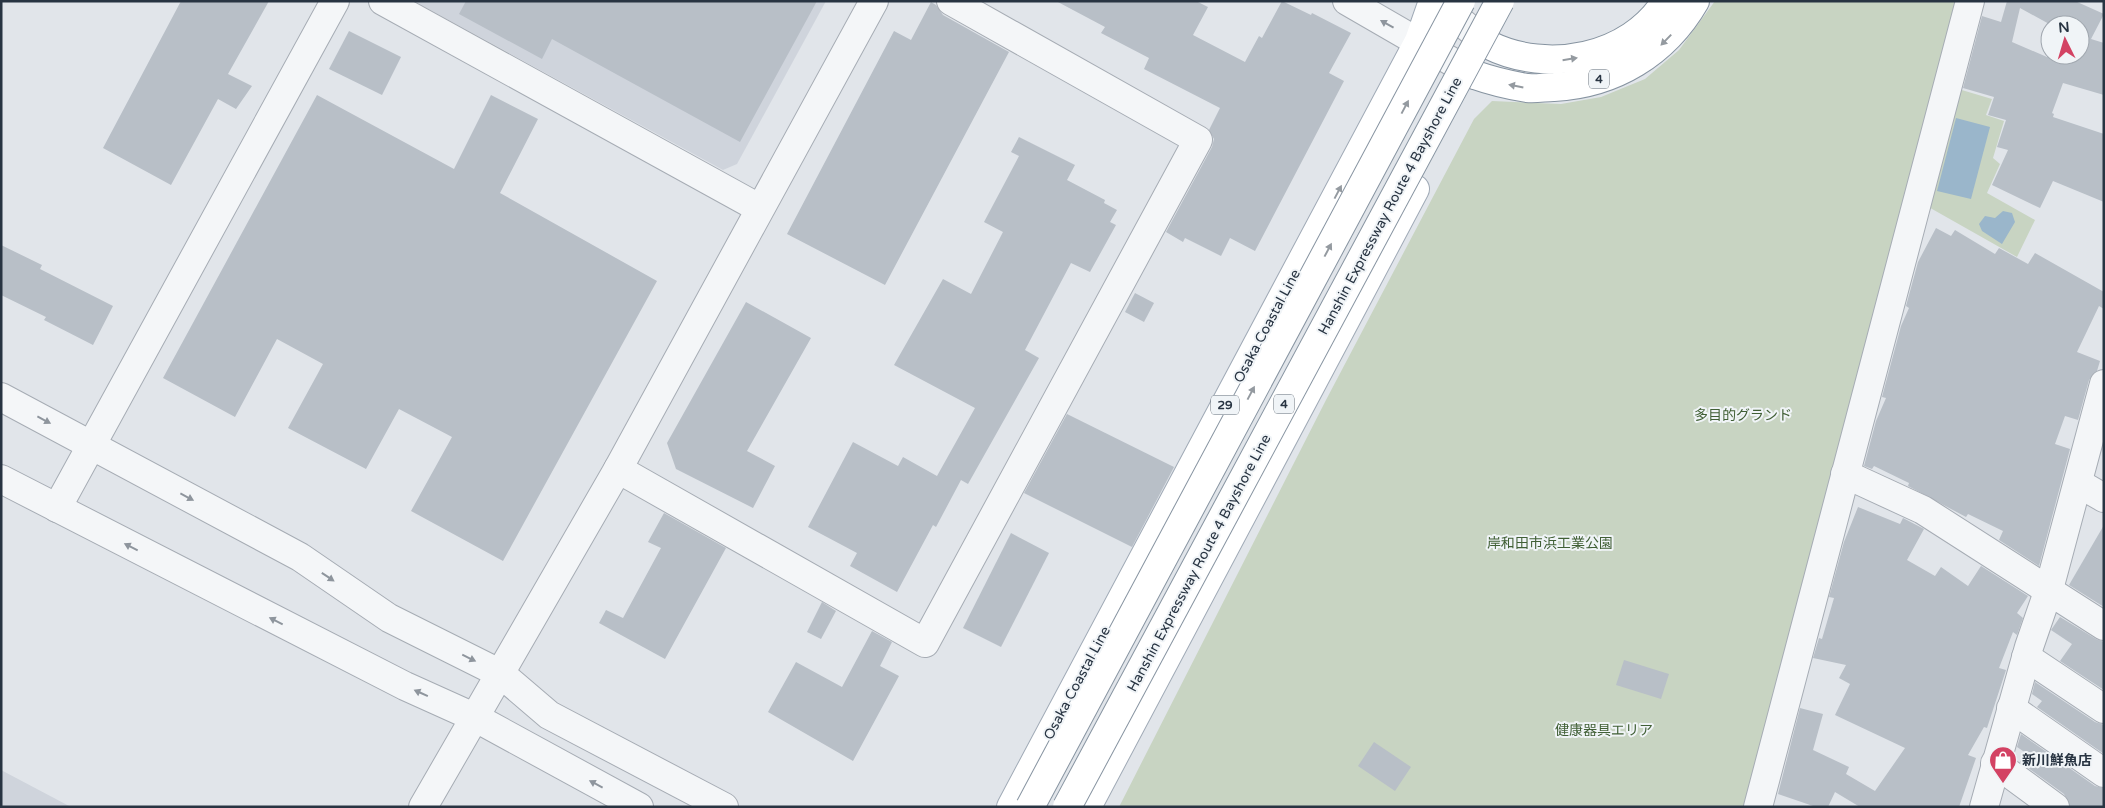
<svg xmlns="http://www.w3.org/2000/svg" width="2105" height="808" font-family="'Varela Round','Noto Sans JP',sans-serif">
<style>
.built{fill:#cfd4dc}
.green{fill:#c8d4c2}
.water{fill:#9ab6cb}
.building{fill:#b8bfc7;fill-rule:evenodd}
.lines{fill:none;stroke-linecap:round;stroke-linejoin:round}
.minor-casing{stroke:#a6acb4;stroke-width:30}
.major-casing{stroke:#a0aab6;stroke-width:30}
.highway-casing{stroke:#8794a1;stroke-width:30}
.minor{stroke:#f4f6f8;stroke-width:28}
.major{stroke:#fff;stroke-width:28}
.highway{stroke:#fff;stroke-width:28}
.highway-bridge-casing{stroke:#8794a1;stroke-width:30;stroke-linecap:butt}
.highway-bridge{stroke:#fff;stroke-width:28}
.oneway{fill:#8e959d}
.oneway2{fill:#949aa0}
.labels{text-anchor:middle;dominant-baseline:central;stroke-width:4;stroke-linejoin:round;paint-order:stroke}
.shield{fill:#f0f4f7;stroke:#646e78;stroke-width:1}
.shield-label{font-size:12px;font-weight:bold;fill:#283442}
.street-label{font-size:14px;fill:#283442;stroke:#f0f4f7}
.park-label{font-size:14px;fill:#405f35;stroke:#f0f4f7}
.poi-label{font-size:14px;font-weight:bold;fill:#283442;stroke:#f0f4f7;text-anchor:start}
</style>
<rect width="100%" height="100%" fill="#e1e5ea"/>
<g class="built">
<polygon points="414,1 826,1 737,164 723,170"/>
<polygon points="1,770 71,807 1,807"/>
</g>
<g class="green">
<polygon points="1715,1 1957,1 1752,807 1119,807 1326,400 1474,119 1492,101 1561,104 1601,97 1645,79 1679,50"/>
<polygon points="1955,88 1992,99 1986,115 2004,121 1993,158 2000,164 1987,193 2035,220 2017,257 1925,205"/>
</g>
<g class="water">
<polygon points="1956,118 1990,127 1971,199 1937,191"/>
<polygon points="2003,211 2012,213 2015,222 2002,244 1982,231 1979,224 1985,216 1995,218"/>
</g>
<g class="building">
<polygon points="181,1 269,1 228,74 252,86 236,109 218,99 171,185 103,148"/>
<polygon points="466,1 817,1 740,142 552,39 542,59 459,14"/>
<polygon points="1056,1 1196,1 1208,7 1193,35 1245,62 1259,36 1262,38 1282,1 1311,15 1312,13 1351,33 1329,73 1344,81 1255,251 1230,238 1221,256 1185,238 1183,242 1166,232 1212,147 1214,139 1209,130 1220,108 1144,69 1149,58 1101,33 1105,27"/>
<path d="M 2007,1 L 2075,1 L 2104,14 L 2091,39 L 2104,43 L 2104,95 L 2063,83 L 2052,113 L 2054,114 L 2053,117 L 2104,134 L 2104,202 L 2053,181 L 2040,208 L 1992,185 L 2008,150 L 1997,147 L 2006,120 L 1988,115 L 1994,97 L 1963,88 L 1982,16 L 2001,22 ZM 2020,8 L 2051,25 L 2080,25 L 2080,55 L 2048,55 L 2047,57 L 2012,42 Z"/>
<polygon points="931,2 936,5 943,15 1009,52 885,285 787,234 894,31 911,40"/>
<polygon points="349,31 401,57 382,95 329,69"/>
<polygon points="317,95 454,169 491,95 538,119 500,193 657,281 503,561 411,511 452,437 399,409 366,469 288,428 323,364 277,339 235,417 163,378"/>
<polygon points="1019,137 1075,165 1067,180 1105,200 1104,203 1117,210 1110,222 1116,225 1090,272 1071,263 1025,350 1039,358 968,484 961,480 936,527 933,525 897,592 850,566 857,553 808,527 853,442 898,466 903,457 937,476 975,408 894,365 943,279 971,294 1003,232 984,222 1019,156 1011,152"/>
<polygon points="1936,228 1951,236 1955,230 1995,254 1999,248 2028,264 2035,253 2104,292 2104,309 2099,306 2077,352 2100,361 2097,371 2089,380 2078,420 2065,416 2055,444 2070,449 2039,566 1999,540 2003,531 1968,514 1966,517 1908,486 1909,483 1874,466 1872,469 1864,466 1876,421 1886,398 1882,397 1901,326 1909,308 1906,306 1918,262"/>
<polygon points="1,245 42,265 40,269 113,306 93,345 44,320 46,317 1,295"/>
<polygon points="1135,293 1154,303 1144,322 1125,312"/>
<polygon points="746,302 811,338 747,451 775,466 753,508 676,469 667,443"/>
<polygon points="1067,414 1174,467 1132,547 1024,493"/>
<polygon points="1858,507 1900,524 1903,518 1924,529 1907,560 1935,576 1941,567 1968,586 1981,566 2028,596 2017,613 2023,618 2017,635 2013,632 1999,668 2006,670 1987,728 1984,727 1968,755 1976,758 1959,807 1860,807 1835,792 1828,807 1816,807 1778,794 1800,708 1823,714 1813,750 1849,767 1846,774 1875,791 1905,748 1835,715 1850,684 1839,678 1846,665 1813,658 1819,638 1822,639 1834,598 1829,597 1844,542"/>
<polygon points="664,513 726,548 665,659 599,623 606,610 623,618 661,548 648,542"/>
<polygon points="2104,525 2104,607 2069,585"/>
<polygon points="1011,533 1049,553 1001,647 963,628"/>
<polygon points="822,602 836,611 821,639 807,632"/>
<polygon points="2060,617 2096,639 2104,642 2104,690 2060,661 2072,644 2051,630"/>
<polygon points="872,631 892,642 880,666 899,676 853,761 768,712 796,662 842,687"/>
<polygon points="1624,660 1669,674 1661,699 1616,685"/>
<polygon points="2035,682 2095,722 2104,725 2104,754 2037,707 2042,701 2032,694"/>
<polygon points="2021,734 2095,786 2104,788 2104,807 2070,807 2064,794 2020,762 2026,753 2017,747"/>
<polygon points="1374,742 1411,767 1395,791 1358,766"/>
</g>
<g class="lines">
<g class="minor-casing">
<g id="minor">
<polyline points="383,1 759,208"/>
<polyline points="1347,1 1475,75"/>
<polyline points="1436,1 1489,45"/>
<polyline points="1,397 300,557 389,618 501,674 549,715 724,807"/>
<polyline points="618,469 925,643 1198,140 951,1"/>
<polyline points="1845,474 1923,510 2104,626"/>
<polyline points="1,479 405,686 476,718 639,807"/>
<polyline points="2078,483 2104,498"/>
<polyline points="57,508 335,1"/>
<polyline points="2026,657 2104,709"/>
<polyline points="2011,708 2104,773"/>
<polyline points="1995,763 2055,807"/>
<polyline points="423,807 618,469 874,1"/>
<polyline points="1758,807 1970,1"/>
<polyline points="1984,807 2029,647 2049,589 2104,384"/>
</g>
</g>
<g class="major-casing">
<g id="major">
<polyline points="1011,807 1419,41 1433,1"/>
<polyline points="1087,807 1415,189"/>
</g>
</g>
<g class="highway-casing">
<g id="highway">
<path d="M 1489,45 C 1547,74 1630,59 1666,1"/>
<path d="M 1475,75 C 1492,81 1509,85 1527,88 C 1536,89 1545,87 1554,87 C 1614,84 1665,53 1695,1"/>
</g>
</g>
<use href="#minor" class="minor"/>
<use href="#major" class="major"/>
<use href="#highway" class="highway"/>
<g class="highway-bridge-casing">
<g id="highway-bridge">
<polyline points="1030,807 1461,1"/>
<polyline points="1067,807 1500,1"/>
</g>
</g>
<use href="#highway-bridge" class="highway-bridge"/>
</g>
<defs><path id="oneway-solid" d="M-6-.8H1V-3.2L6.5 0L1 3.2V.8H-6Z" transform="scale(1.25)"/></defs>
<g class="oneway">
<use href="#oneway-solid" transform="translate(1387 24) rotate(-151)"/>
<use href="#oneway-solid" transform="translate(44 420) rotate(28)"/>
<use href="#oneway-solid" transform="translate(187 497) rotate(28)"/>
<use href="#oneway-solid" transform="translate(131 547) rotate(-153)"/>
<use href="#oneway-solid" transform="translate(328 577) rotate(34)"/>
<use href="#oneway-solid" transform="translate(276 621) rotate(-153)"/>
<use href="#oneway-solid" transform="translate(469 658) rotate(26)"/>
<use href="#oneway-solid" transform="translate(421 693) rotate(-156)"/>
<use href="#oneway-solid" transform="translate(596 784) rotate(-152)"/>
</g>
<g class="oneway2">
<use href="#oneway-solid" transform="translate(1666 40) rotate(134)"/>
<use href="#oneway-solid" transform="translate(1570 59) rotate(-9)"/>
<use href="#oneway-solid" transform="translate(1516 86) rotate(-169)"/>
<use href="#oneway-solid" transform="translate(1405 107) rotate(-62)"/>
<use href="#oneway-solid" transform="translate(1338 192) rotate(-62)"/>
<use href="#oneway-solid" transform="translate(1328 250) rotate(-62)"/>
<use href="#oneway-solid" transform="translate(1251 393) rotate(-62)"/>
</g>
<defs>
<g id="shop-pin" transform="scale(1.4375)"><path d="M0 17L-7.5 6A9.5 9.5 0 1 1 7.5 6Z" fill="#d34263" stroke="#f0f4f7"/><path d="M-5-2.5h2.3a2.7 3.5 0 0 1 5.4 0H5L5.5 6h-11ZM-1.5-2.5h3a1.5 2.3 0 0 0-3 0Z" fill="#fff"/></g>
</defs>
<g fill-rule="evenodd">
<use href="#shop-pin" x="2003" y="760"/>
</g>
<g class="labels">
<g class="shield">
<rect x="1589" y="69.5" width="20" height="19" rx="4"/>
<rect x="1274" y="394.5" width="20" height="19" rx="4"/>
<rect x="1211" y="395.5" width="28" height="19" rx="4"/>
</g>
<g class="shield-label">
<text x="1599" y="79">4</text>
<text x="1284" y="404">4</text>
<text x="1225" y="405">29</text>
</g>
<g class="street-label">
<text transform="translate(1390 206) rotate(-62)">Hanshin Expressway Route 4 Bayshore Line</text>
<text transform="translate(1267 326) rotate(-62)">Osaka Coastal Line</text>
<text transform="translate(1199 563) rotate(-62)">Hanshin Expressway Route 4 Bayshore Line</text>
<text transform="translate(1077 683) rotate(-62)">Osaka Coastal Line</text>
</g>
<g class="park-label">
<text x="1743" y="415">多目的グランド</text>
<text x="1550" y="543">岸和田市浜工業公園</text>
<text x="1604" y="730">健康器具エリア</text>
</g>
<g class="poi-label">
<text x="2022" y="760">新川鮮魚店</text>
</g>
</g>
<rect width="2105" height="808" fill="none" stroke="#283442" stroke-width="5"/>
<g transform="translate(2065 40) rotate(355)"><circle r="24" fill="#f0f4f7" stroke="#a0a7af"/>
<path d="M0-4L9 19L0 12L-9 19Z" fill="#d34263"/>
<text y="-8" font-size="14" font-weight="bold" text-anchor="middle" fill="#283442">N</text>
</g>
</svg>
